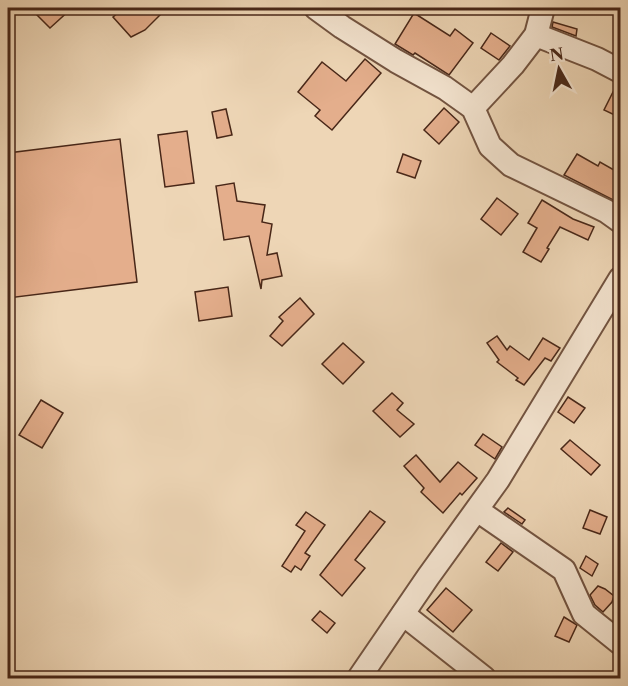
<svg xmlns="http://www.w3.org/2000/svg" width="628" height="686" font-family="'Libre Caslon Text',serif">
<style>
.building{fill:#e4ae8c;stroke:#482718;stroke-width:1.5}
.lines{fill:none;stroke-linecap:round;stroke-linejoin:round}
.minor-casing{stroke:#725340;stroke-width:26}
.minor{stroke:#f4e4d0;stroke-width:22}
</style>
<rect width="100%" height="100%" fill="#eed6b6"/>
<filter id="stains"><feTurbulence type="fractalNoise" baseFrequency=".00333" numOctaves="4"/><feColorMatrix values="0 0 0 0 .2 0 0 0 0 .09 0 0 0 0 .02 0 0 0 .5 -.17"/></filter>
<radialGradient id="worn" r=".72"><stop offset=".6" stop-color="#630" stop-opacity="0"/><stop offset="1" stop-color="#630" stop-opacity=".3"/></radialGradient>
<g class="building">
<polygon points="30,8 72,8 50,28"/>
<polygon points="124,8 167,8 145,30 131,37 113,17"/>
<polygon points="414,13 450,36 455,29 473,43 449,75 415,53 413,55 395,44"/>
<polygon points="553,22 577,29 576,36 552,27"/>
<polygon points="491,33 510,46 499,60 481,48"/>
<polygon points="365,59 381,73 332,130 315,116 320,110 298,92 322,62 346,81"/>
<polygon points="617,84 621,84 621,118 604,110"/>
<polygon points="444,108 459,122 439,144 424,130"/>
<polygon points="226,109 232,135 217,138 212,112"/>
<polygon points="187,131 194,183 165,187 158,135"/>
<polygon points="120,139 137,282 8,298 8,153"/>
<polygon points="403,154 421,161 415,178 397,172"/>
<polygon points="577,154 598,166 600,162 621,174 621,204 564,175"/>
<polygon points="234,183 237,201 265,205 262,222 272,224 267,255 277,253 282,276 262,280 261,289 249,236 224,240 216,186"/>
<polygon points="497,198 518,214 501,235 481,219"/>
<polygon points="542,200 573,219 594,227 588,240 560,227 547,248 549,249 541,262 523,252 537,228 528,223"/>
<polygon points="228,287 232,316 199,321 195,292"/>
<polygon points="300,298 314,314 282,346 270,336 283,321 279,317"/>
<polygon points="497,336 507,350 510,346 529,360 543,338 560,348 551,361 545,358 524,385 516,380 518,378 497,362 499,360 487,343"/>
<polygon points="343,343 364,362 343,384 322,364"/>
<polygon points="392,393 403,403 397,410 414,424 400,437 373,411"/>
<polygon points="568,397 585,408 574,423 558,412"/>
<polygon points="41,400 63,413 42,448 19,435"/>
<polygon points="483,434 502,447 495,459 475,445"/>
<polygon points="570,440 600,465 591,475 561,449"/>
<polygon points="416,455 440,482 458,462 477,478 462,495 460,493 443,513 421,492 424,488 404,466"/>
<polygon points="508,508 525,520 522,524 504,512"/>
<polygon points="590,510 607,517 600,534 583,528"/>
<polygon points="370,511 385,522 355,560 365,568 342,596 320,575"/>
<polygon points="306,512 325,525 305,553 310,556 301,570 295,566 291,572 282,566 305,531 296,525"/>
<polygon points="501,543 513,552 498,571 486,562"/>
<polygon points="586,556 598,564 592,576 580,568"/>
<polygon points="598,586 605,589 614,596 612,602 603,612 595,605 590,595"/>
<polygon points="446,588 472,610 453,632 427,610"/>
<polygon points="320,611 335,623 327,633 312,620"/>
<polygon points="564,617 577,625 569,642 555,636"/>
</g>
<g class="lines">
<g class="minor-casing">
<g id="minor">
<polyline points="316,8 342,27 396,61 445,88 473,108 490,146 511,165 606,211 620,221"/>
<polyline points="536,35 597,59 620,71"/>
<polyline points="473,108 513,65 536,35 543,8"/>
<polyline points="477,510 564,570 584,614 620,643"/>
<polyline points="403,614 484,678"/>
<polyline points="359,678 428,577 498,480 620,279"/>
</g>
</g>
<use href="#minor" class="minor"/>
</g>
<rect width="628" height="686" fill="none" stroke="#eed6b6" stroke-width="30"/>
<rect x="9" y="9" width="610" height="668" fill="none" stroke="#482718" stroke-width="3"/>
<rect x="15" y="15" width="598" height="656" fill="none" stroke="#482718" stroke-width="1.5"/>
<g transform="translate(559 69) rotate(351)" stroke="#f4e4d0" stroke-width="4.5" paint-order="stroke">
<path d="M0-4.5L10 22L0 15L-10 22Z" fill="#482718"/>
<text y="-9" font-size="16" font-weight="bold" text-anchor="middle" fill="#482718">N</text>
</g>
<rect width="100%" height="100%" filter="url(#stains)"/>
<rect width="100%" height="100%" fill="url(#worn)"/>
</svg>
